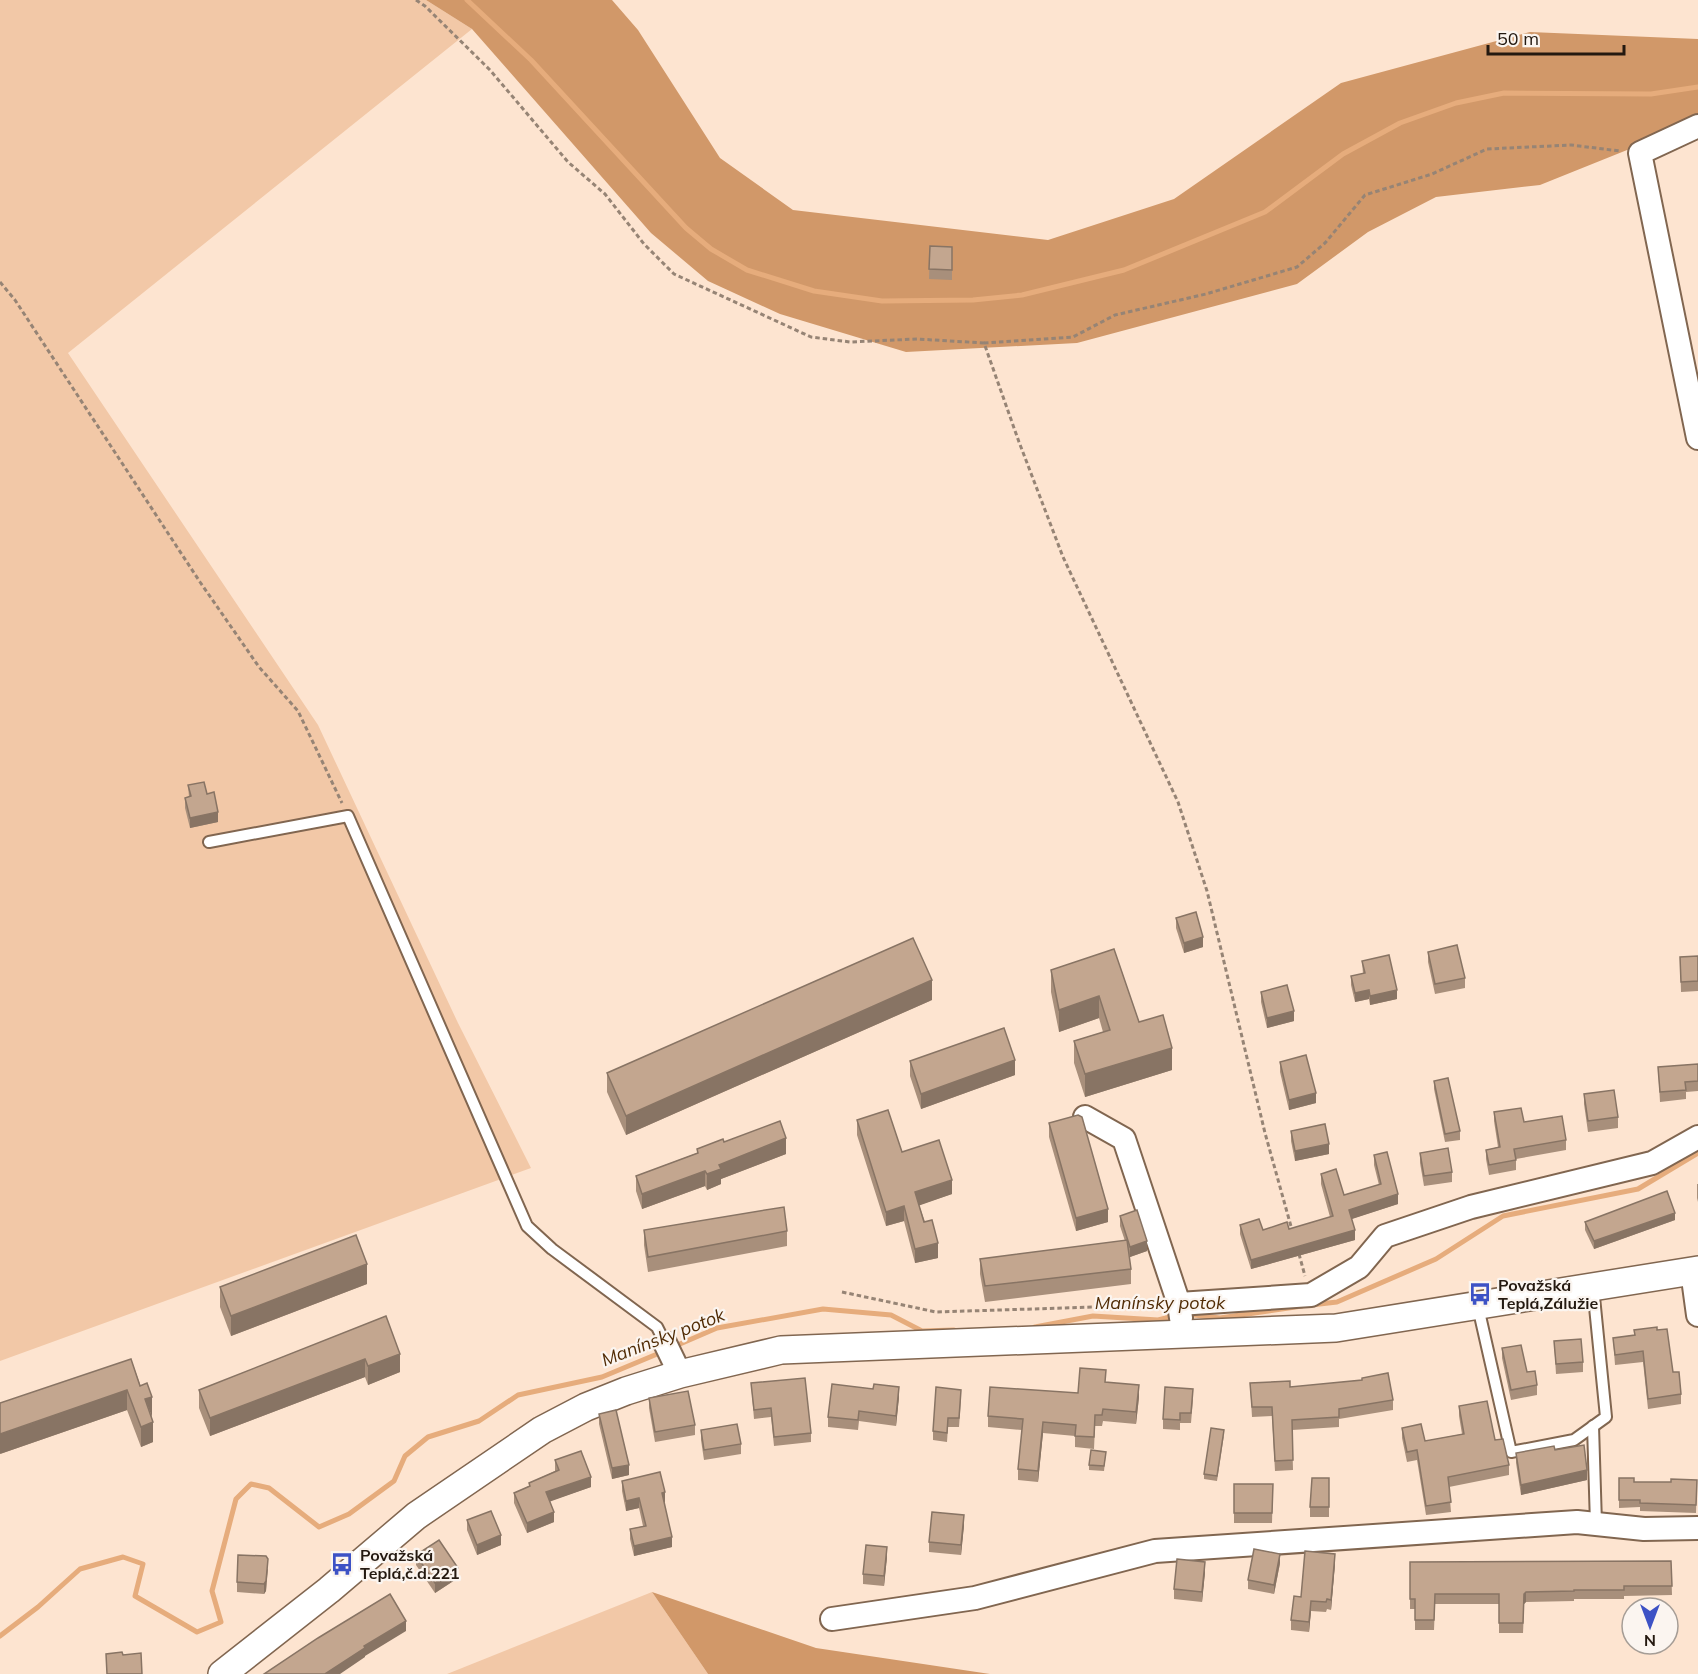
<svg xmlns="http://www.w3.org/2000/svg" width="1698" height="1674" font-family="Mulish,sans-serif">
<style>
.green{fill:#f2c8a7}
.forest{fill:#d19869}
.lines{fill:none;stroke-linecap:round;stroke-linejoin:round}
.stream{stroke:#e6ac7c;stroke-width:5}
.service-casing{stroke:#816650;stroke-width:14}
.minor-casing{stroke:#816650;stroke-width:26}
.tertiary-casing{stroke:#816650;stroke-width:30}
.path{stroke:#968475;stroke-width:3;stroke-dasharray:4.5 3;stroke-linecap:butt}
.service{stroke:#fff;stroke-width:10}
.minor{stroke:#fff;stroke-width:22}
.tertiary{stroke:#fff;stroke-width:27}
.wall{fill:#a88f7b}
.shaded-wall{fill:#887464}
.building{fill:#c3a68f;stroke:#887464;stroke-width:1.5}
.labels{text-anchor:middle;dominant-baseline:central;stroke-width:4.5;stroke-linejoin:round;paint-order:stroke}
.poi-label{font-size:16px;font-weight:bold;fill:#241910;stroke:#fbf5f0;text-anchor:start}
.water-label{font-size:18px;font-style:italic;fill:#512c05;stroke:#fbf5f0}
</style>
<rect width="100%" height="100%" fill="#fde4d0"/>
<g class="green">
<polygon points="0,0 426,0 472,29 68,353 318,725 458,1023 531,1168 0,1361"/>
<polygon points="652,1592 708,1674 447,1674"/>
</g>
<g class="forest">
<polygon points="426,0 612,0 638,30 720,158 793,210 1048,240 1174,199 1341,83 1530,32 1698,39 1698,129 1642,144 1540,185 1436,197 1368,232 1297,284 1077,343 906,352 780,314 708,281 651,233 472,29"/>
<polygon points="652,1592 816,1648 990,1674 708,1674"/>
</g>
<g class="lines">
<g class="stream">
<polyline points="467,0 531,60 686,228 711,249 747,270 814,291 882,301 973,300 1022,295 1124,270 1265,212 1343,154 1400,123 1456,103 1504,93 1651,94 1698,87"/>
<polyline points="1311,1305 1337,1302 1436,1259 1503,1216 1638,1189 1698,1153"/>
<polyline points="1186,1314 1220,1318 1302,1306"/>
<polyline points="1035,1327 1093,1316 1158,1320 1174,1316"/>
<polyline points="673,1347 717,1328 823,1309 891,1315 922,1331 954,1330"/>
<polyline points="0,1636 38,1607 80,1569 123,1557 143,1564 135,1596 197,1632 221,1622 212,1591 236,1499 251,1484 269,1488 319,1527 349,1514 394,1481 405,1456 428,1437 479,1421 518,1395 602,1377 662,1352"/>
</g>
<g class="service-casing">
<g id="service">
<polyline points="209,842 348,816 527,1226 552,1249 657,1327 665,1343"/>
<polyline points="1478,1307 1511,1452 1574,1440 1606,1417 1593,1287"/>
<polyline points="1593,1426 1596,1524"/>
</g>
</g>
<g class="minor-casing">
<g id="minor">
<polyline points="1698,126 1640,153 1698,438"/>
<polyline points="1085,1117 1124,1139 1179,1304 1181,1318"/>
<polyline points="1692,1271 1698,1315"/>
<polyline points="1179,1304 1311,1295 1359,1267 1385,1236 1471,1207 1652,1163 1698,1137"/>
<polyline points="665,1343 680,1374"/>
<polyline points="832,1619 975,1598 1155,1551 1577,1522 1644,1529 1698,1528"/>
</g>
</g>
<g class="tertiary-casing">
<polyline id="tertiary" points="222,1674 329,1590 416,1516 542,1430 586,1407 626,1391 680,1374 781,1350 1336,1328 1698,1270"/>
</g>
<g class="path">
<polyline points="416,0 425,6 490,70 568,162 605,194 644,244 674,274 811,337 850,342 917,339 984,343 1019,442 1063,557 1178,802 1207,891 1265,1133 1292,1230"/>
<polyline points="0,282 15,300 200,582 259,667 298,711 342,803"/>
<polyline points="984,343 1073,337 1115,315 1206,294 1297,267 1325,243 1365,195 1432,174 1487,149 1571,145 1620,151"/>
<polyline points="1299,1254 1305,1276"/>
<polyline points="842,1292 936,1312 1159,1305"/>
</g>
<use href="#service" class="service"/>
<use href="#minor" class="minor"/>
<use href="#tertiary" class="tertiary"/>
</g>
<g class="wall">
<polygon points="930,246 952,247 952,280 929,279"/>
<polygon points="188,785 207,794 218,822 190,828 185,808 185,798 189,797"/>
<polygon points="1176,918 1203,947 1184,953 1176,928"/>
<polygon points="1114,949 1139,1022 1172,1070 1085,1097 1074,1063 1074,1041 1103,1032 1099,1018 1059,1032 1051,992 1051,970"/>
<polygon points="1428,952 1465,978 1465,988 1435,994 1428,962"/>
<polygon points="1698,956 1698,991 1681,992 1680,957"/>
<polygon points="1362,961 1397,999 1370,1005 1369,999 1355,1002 1351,985 1351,976 1363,974"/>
<polygon points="1261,992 1294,1021 1267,1028 1261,1002"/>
<polygon points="932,1000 626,1135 607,1092 607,1073"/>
<polygon points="910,1061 1015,1075 921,1109 910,1076"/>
<polygon points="1280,1062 1316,1103 1289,1110 1280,1072"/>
<polygon points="1698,1064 1698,1091 1686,1092 1686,1099 1660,1102 1658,1067"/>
<polygon points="1434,1081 1460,1131 1460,1140 1445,1142 1434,1089"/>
<polygon points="1584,1094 1618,1117 1618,1128 1588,1132 1584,1104"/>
<polygon points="1494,1112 1524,1122 1566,1140 1566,1150 1516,1159 1516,1170 1489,1175 1486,1159 1486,1150 1498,1147 1494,1121"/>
<polygon points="857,1120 902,1152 952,1194 919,1205 938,1258 915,1263 904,1221 886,1226 857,1135"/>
<polygon points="1049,1123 1108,1222 1076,1231 1049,1137"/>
<polygon points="1291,1131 1329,1154 1295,1161 1291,1141"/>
<polygon points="724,1142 786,1154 721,1179 721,1184 707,1190 705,1186 642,1209 636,1191 636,1176 697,1153 697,1149"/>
<polygon points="1420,1153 1452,1172 1452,1182 1424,1186 1420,1163"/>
<polygon points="1374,1155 1398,1204 1351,1219 1355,1240 1251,1269 1240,1234 1240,1225 1263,1230 1289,1229 1330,1217 1321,1184 1321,1174 1344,1195 1379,1185 1374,1165"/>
<polygon points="1697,1184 1698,1184 1698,1202 1697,1198"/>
<polygon points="1120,1216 1147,1251 1130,1257 1128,1252 1131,1269 1131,1284 985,1302 980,1274 980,1259 1125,1241 1120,1226"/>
<polygon points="1675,1220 1594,1249 1585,1230 1585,1222"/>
<polygon points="644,1230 787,1231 787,1246 648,1272 644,1245"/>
<polygon points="367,1284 231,1336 220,1307 220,1287"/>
<polygon points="386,1316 400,1372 368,1385 365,1377 210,1436 199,1408 199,1390"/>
<polygon points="1634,1330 1673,1372 1681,1394 1681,1404 1648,1409 1643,1362 1615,1365 1613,1338 1634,1335"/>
<polygon points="1554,1341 1583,1362 1583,1372 1556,1374"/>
<polygon points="1502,1348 1527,1372 1537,1385 1537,1395 1511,1400 1502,1358"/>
<polygon points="131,1359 152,1417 153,1442 141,1447 127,1410 0,1454"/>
<polygon points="1106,1382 1139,1397 1136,1424 1103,1421 1102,1426 1095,1426 1094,1449 1075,1447 1075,1436 1043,1433 1038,1482 1018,1480 1018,1469 1022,1430 988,1427 988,1416 1078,1393"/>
<polygon points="751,1383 811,1433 811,1442 774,1446 771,1417 754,1419"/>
<polygon points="1250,1383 1290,1387 1393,1400 1393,1410 1339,1419 1339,1427 1292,1430 1293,1470 1275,1471 1272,1416 1252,1417"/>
<polygon points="899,1397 896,1426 859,1421 858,1430 828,1427 828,1417"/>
<polygon points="649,1398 695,1425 695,1435 655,1442 649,1408"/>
<polygon points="961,1399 959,1427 948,1427 947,1442 933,1440 933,1431"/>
<polygon points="1193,1399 1191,1423 1180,1423 1180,1430 1163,1429 1163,1419"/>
<polygon points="1459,1406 1495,1440 1509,1465 1509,1475 1449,1487 1451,1512 1426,1515 1417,1460 1407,1462 1402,1438 1402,1428 1425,1441 1462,1434 1459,1416"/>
<polygon points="599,1414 629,1475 612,1479 599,1424"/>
<polygon points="701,1430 741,1444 741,1454 704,1460 701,1440"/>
<polygon points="1224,1435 1217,1481 1204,1479 1204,1474"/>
<polygon points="1555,1450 1587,1480 1521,1495 1516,1463 1516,1453"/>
<polygon points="1106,1452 1104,1471 1089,1470 1089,1465"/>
<polygon points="555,1460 591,1487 550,1501 554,1522 527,1533 514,1503 514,1493 529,1486 529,1483 555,1471"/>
<polygon points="1329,1478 1329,1517 1310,1517 1310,1507"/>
<polygon points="1619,1478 1634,1482 1671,1482 1697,1480 1696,1513 1640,1511 1640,1507 1619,1508"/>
<polygon points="622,1481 665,1502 664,1502 672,1547 634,1556 630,1539 630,1529 643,1526 639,1508 626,1511 622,1491"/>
<polygon points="1234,1484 1273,1484 1272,1523 1234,1523"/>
<polygon points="467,1520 501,1545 477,1555 467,1530"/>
<polygon points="964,1525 961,1555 929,1552 929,1542"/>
<polygon points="416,1555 458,1578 435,1593 416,1565"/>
<polygon points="887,1557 884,1586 863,1584 863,1574"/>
<polygon points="1671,1561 1672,1595 1624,1596 1624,1599 1574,1599 1574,1601 1526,1602 1524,1604 1523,1633 1499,1633 1499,1604 1435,1604 1434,1630 1415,1630 1415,1609 1410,1609 1410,1562"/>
<polygon points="1280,1563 1274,1594 1248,1589 1248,1580"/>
<polygon points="1335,1564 1331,1610 1327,1609 1326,1612 1311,1611 1309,1632 1291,1630 1291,1620 1301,1597"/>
<polygon points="268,1569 266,1591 264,1594 237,1592 237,1582"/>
<polygon points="1205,1572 1202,1602 1174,1599 1174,1589"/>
</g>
<g class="shaded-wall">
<polygon points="218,812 218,822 190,828 190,818"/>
<polygon points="1203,937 1203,947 1184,953 1184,943"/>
<polygon points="932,980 932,1000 626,1135 626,1116"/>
<polygon points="1369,990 1369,999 1355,1002 1355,993"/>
<polygon points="1397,990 1397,999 1370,1005 1370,996"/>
<polygon points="1099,996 1099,1018 1059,1032 1059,1010"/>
<polygon points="1294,1011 1294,1021 1267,1028 1267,1018"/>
<polygon points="1172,1048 1172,1070 1085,1097 1085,1074"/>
<polygon points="1015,1060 1015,1075 921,1109 921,1094"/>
<polygon points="1316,1093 1316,1103 1289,1110 1289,1100"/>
<polygon points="786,1138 786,1154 721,1179 721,1184 707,1190 707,1174 719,1165"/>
<polygon points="1329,1144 1329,1154 1295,1161 1295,1151"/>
<polygon points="705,1171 705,1186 642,1209 642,1194"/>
<polygon points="952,1180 952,1194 915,1207 915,1192"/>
<polygon points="1398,1194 1398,1204 1349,1220 1349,1210"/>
<polygon points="904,1206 904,1221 886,1226 886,1212"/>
<polygon points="1108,1209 1108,1222 1076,1231 1076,1218"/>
<polygon points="1675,1213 1675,1220 1594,1249 1594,1241"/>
<polygon points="1355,1230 1355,1240 1251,1269 1251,1260"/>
<polygon points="1147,1241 1147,1251 1130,1257 1130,1247"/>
<polygon points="938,1243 938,1258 915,1263 915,1249"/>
<polygon points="367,1264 367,1284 231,1336 231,1316"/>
<polygon points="400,1354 400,1372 368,1385 368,1366"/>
<polygon points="365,1359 365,1377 210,1436 210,1418"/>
<polygon points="1139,1385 1139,1397 1136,1424 1136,1412"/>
<polygon points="899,1387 899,1397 896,1426 896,1416"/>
<polygon points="127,1390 127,1410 0,1454 0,1434"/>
<polygon points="152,1397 152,1417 145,1399"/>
<polygon points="153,1422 153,1442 141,1447 141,1427"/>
<polygon points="1043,1422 1043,1433 1038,1482 1038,1471"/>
<polygon points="629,1465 629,1475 612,1479 612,1468"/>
<polygon points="1587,1470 1587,1480 1521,1495 1521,1485"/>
<polygon points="591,1477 591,1487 546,1503 546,1492"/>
<polygon points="665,1492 665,1502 662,1503 662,1493"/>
<polygon points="639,1498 639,1508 626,1511 626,1501"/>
<polygon points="554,1512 554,1522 527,1533 527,1523"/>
<polygon points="964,1515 964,1525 961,1555 961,1545"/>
<polygon points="501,1535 501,1545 477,1555 477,1545"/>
<polygon points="672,1537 672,1547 634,1556 634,1546"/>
<polygon points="887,1547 887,1557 884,1586 884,1576"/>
<polygon points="1280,1554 1280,1563 1274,1594 1274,1585"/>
<polygon points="1335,1554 1335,1564 1331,1610 1331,1600"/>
<polygon points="268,1559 266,1591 264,1594 264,1584"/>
<polygon points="1205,1562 1205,1572 1202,1602 1202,1592"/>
<polygon points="458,1568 458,1578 435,1593 435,1583"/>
<polygon points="1526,1592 1526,1602 1524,1604 1523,1633 1524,1594"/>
<polygon points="1311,1601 1311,1611 1309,1632 1309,1622"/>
<polygon points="406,1621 406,1631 365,1656 365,1657 340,1674 325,1674 364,1646"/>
</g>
<g class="building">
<polygon points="930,246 952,247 952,270 929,269"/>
<polygon points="204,782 207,794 214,792 218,812 190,818 185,798 191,796 188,785"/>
<polygon points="1196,912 1203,937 1184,943 1176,918"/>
<polygon points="913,938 932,980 626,1116 607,1073"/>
<polygon points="1457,945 1465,978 1435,984 1428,952"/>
<polygon points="1114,949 1139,1022 1163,1015 1172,1048 1085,1074 1074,1041 1110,1030 1099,996 1059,1010 1051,970"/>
<polygon points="1389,955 1397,990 1370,996 1369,990 1355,993 1351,976 1365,973 1362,961"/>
<polygon points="1698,956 1698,981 1681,982 1680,957"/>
<polygon points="1287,985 1294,1011 1267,1018 1261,992"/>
<polygon points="1004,1028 1015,1060 921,1094 910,1061"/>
<polygon points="1306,1055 1316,1093 1289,1100 1280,1062"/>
<polygon points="1698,1064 1698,1081 1685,1082 1686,1090 1660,1092 1658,1067"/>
<polygon points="1448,1078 1460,1131 1445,1134 1434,1081"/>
<polygon points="1614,1090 1618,1117 1588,1121 1584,1094"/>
<polygon points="1521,1108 1524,1122 1562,1116 1566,1140 1514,1149 1516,1160 1489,1165 1486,1150 1500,1147 1494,1112"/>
<polygon points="888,1110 902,1152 939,1140 952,1180 915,1192 924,1222 932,1220 938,1243 915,1249 904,1206 886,1212 857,1120"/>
<polygon points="1078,1115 1082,1117 1108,1209 1076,1218 1049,1123"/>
<polygon points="780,1121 786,1138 719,1165 721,1169 707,1174 705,1171 642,1194 636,1176 698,1153 697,1149 723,1139 724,1142"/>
<polygon points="1325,1124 1329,1144 1295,1151 1291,1131"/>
<polygon points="1448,1148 1452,1172 1424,1176 1420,1153"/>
<polygon points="1387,1152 1398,1194 1349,1210 1355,1230 1251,1260 1240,1225 1259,1219 1263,1230 1287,1222 1289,1229 1333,1216 1321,1174 1336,1169 1344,1195 1381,1184 1374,1155"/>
<polygon points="1667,1191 1675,1213 1594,1241 1585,1222"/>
<polygon points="784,1207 787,1231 648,1257 644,1230"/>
<polygon points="1137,1210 1147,1241 1130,1247 1120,1216"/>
<polygon points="356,1235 367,1264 231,1316 220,1287"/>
<polygon points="1127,1240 1131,1269 985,1286 980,1259"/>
<polygon points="386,1316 400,1354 368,1366 365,1359 210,1418 199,1390"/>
<polygon points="1657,1327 1657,1330 1667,1329 1673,1372 1679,1372 1681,1394 1648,1399 1643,1351 1615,1355 1613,1338 1635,1335 1634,1330"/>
<polygon points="1581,1339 1583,1362 1556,1364 1554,1341"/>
<polygon points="1521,1345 1527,1372 1535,1371 1537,1385 1511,1390 1502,1348"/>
<polygon points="131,1359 140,1386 147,1383 152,1397 145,1399 153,1422 141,1427 127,1390 0,1434 0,1403"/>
<polygon points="1080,1368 1106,1370 1105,1382 1139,1385 1136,1412 1103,1409 1102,1415 1095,1415 1094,1437 1075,1436 1076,1425 1043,1422 1038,1471 1018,1469 1023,1419 988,1416 990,1387 1078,1393"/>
<polygon points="1388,1373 1393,1400 1339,1409 1339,1417 1292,1420 1293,1460 1275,1461 1272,1407 1252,1407 1250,1383 1290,1381 1290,1387 1362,1380 1362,1378"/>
<polygon points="805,1378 811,1433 774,1437 771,1408 754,1410 751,1383"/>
<polygon points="832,1384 873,1389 874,1384 899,1387 896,1416 859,1411 858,1420 828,1417"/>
<polygon points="936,1387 961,1390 959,1418 948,1418 947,1433 933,1431"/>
<polygon points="1165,1387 1193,1389 1191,1413 1180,1413 1180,1420 1163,1419"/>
<polygon points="688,1391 695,1425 655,1432 649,1398"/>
<polygon points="1487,1401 1495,1440 1503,1439 1509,1465 1448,1477 1451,1502 1426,1506 1417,1450 1407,1452 1402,1428 1421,1424 1425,1441 1464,1434 1459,1406"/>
<polygon points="616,1410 629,1465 612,1468 599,1414"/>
<polygon points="737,1424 741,1444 704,1450 701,1430"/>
<polygon points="1211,1428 1224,1430 1217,1476 1204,1474"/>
<polygon points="1584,1445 1587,1470 1521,1485 1516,1453 1554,1446 1555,1450"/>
<polygon points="1091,1450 1106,1452 1104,1466 1089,1465"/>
<polygon points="581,1451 591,1477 546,1492 554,1512 527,1523 514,1493 530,1486 529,1483 559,1470 555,1460"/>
<polygon points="660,1472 665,1492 662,1493 672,1537 634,1546 630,1529 646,1526 639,1498 626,1501 622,1481"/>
<polygon points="1312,1478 1329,1478 1329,1507 1310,1507"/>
<polygon points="1619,1478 1634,1478 1634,1482 1671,1482 1671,1479 1697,1480 1696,1505 1640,1503 1640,1500 1619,1500"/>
<polygon points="1234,1484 1273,1484 1272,1513 1234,1513"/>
<polygon points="491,1511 501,1535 477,1545 467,1520"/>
<polygon points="932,1512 964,1515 961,1545 929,1542"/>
<polygon points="439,1540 458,1568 435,1583 416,1555"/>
<polygon points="866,1545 887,1547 884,1576 863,1574"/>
<polygon points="1254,1549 1280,1554 1274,1585 1248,1580"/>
<polygon points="1305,1551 1335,1554 1331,1600 1327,1599 1326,1602 1311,1601 1309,1622 1291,1620 1294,1596 1301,1597"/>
<polygon points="238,1555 266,1556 268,1559 266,1581 264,1584 237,1582"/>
<polygon points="1177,1559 1205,1562 1202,1592 1174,1589"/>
<polygon points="1671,1561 1672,1586 1624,1586 1624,1590 1574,1590 1574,1591 1526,1592 1524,1594 1523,1623 1499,1623 1499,1594 1435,1594 1434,1620 1415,1620 1415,1599 1410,1599 1410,1562"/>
<polygon points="390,1594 406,1621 364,1646 365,1648 325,1674 264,1674 318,1638"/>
<polygon points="122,1652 123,1655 141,1653 142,1674 107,1674 106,1654"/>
</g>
<defs>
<g id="bus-bare" transform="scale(1.8)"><path d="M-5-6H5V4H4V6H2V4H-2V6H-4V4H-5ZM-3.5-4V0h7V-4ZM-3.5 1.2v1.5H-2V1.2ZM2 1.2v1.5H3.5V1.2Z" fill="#3d52c5" stroke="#fbf5f0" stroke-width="2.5" paint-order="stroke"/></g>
</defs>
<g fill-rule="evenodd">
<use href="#bus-bare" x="1480" y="1294"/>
<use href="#bus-bare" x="342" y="1564"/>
</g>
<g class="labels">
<g class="poi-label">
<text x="1498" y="1285">Považská<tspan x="1498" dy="18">Teplá,Zálužie</tspan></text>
<text x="360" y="1555">Považská<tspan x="360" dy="18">Teplá,č.d.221</tspan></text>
</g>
<g class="water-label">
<text x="1160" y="1302">Manínsky potok</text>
<text transform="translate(663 1337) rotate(-21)">Manínsky potok</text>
</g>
</g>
<g transform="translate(1650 1626) rotate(180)"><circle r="28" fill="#fbf5f0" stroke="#a59d96" stroke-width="1.5"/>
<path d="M0-4.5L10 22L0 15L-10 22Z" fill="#3d52c5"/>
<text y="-9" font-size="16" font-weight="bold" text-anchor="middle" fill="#241910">N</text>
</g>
<path d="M1488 45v9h136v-9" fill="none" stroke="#241910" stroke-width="3"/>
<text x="1497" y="45" font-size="18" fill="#241910" stroke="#fbf5f0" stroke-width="4.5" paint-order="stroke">50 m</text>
</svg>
